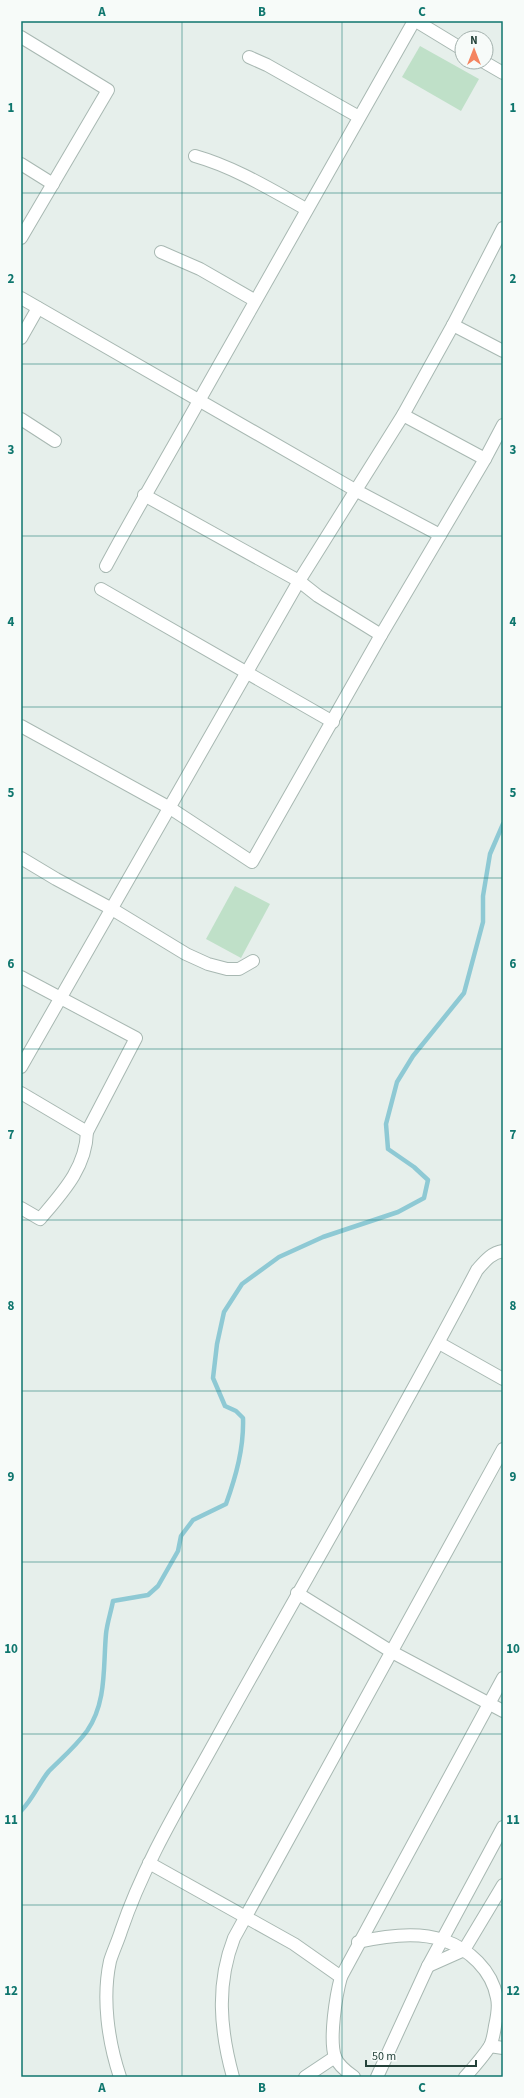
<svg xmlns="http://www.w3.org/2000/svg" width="524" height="2098" font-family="'Source Sans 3',sans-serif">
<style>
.garden{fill:#bfe0c8}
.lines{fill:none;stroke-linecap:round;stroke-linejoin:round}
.stream{stroke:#8ec9d4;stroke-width:4.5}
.minor-casing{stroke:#a8b8b2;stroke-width:14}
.minor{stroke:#fff;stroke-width:12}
.grid{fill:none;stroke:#0f766e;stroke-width:1;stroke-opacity:0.55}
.neatline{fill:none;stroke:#0f766e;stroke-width:1.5}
.grid-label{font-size:13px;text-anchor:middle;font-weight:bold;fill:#0f766e}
</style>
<rect width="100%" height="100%" fill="#e6efeb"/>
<g class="garden">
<polygon points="420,46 479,79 461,111 402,77"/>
<polygon points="235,886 270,904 241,958 206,939"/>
</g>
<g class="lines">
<path class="stream" d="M 21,1811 C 33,1799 39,1783 49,1771 C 62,1758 76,1746 87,1731 C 107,1702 103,1667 106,1634 C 107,1623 111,1612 113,1601 L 148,1595 L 158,1586 L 178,1551 L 181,1536 L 193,1520 L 226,1504 C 236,1476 244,1448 243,1418 L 236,1411 L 225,1406 L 213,1378 L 217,1344 L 224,1312 L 242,1284 L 279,1257 L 323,1237 L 398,1212 L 424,1198 L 428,1180 L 414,1167 L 388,1149 L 386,1124 L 397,1082 L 413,1056 L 464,993 L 483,922 L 483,896 L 490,854 L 503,824"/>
<g class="minor-casing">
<g id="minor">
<polyline points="416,21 462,49"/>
<polyline points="21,37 108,90 21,238"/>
<polyline points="249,57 267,65 359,117"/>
<polyline points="484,62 503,73"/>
<path d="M 195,156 C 234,167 270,189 306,209"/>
<polyline points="21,164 53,184"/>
<polyline points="161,252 200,269 254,300"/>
<polyline points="21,298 355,490 440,535"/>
<polyline points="453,325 503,351"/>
<polyline points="21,338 38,308"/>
<polyline points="403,415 485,459"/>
<polyline points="21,419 55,441"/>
<polyline points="144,495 299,581 318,596 381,635"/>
<path d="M 106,566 C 136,510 169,455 200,399 C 271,273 342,147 414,21"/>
<polyline points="101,589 333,722"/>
<polyline points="21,726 170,808 252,862 381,635 485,459 503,425"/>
<polyline points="21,858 56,879 112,909 186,954 208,964 227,969 239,969 253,961"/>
<path d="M 21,977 L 136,1038 L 87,1132 C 86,1168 62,1193 40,1219 L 21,1208"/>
<polyline points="21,1067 299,581 403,415 453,325 503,228"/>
<polyline points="21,1093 87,1132"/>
<polyline points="439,1343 503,1379"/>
<polyline points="297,1593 392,1652 503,1711"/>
<polyline points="149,1863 294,1944 341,1977"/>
<path d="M 358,1942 C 384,1936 417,1931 443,1940 C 469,1949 492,1970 497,1998 C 499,2006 497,2017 495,2026 C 494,2032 493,2040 490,2046 C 483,2057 473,2068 465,2077"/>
<polyline points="428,1966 464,1950 503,1885"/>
<polyline points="490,2046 503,2048"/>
<path d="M 120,2077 C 108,2041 102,1998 110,1961 C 113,1951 118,1941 121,1931 C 145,1860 186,1795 222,1729 C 307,1576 396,1425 477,1270 C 485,1261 491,1253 503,1251"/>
<path d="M 233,2077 C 220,2030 216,1984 234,1938 L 503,1449"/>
<polyline points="305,2077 335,2057"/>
<path d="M 354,2077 C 347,2072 338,2065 335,2057 C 329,2039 336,1995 341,1977 L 503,1678"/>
<polyline points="377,2077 428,1966 503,1827"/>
</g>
</g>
<use href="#minor" class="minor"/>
</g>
<path class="grid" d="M 182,21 L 182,2077M 342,21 L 342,2077M 21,193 L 503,193M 21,364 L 503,364M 21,536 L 503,536M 21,707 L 503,707M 21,878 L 503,878M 21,1049 L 503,1049M 21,1220 L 503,1220M 21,1391 L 503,1391M 21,1562 L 503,1562M 21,1734 L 503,1734M 21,1905 L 503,1905"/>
<rect width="524" height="2098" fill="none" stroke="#f7fbf9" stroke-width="44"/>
<g transform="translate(474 50)"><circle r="19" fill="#f7fbf9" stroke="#a3b1ad"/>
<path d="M0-3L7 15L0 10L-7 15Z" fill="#f4845f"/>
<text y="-6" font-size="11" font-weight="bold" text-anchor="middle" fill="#24423a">N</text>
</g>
<path d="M366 2060v6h110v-6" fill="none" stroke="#24423a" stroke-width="2"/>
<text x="372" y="2060" font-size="12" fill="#24423a" stroke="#f7fbf9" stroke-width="3" paint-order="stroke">50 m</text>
<rect x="22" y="22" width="480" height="2054" class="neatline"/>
<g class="grid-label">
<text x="102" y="16">A</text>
<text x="262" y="16">B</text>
<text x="422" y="16">C</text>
<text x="11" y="112">1</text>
<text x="513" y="112">1</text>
<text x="11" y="283">2</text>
<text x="513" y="283">2</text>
<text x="11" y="454">3</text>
<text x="513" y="454">3</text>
<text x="11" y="626">4</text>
<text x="513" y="626">4</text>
<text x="11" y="797">5</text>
<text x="513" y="797">5</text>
<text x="11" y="968">6</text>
<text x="513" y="968">6</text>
<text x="11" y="1139">7</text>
<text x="513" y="1139">7</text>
<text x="11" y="1310">8</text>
<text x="513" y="1310">8</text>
<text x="11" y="1481">9</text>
<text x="513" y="1481">9</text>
<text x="11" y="1653">10</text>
<text x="513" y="1653">10</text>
<text x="11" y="1824">11</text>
<text x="513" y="1824">11</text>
<text x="11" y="1995">12</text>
<text x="513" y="1995">12</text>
<text x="102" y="2092">A</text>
<text x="262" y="2092">B</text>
<text x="422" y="2092">C</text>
</g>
</svg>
